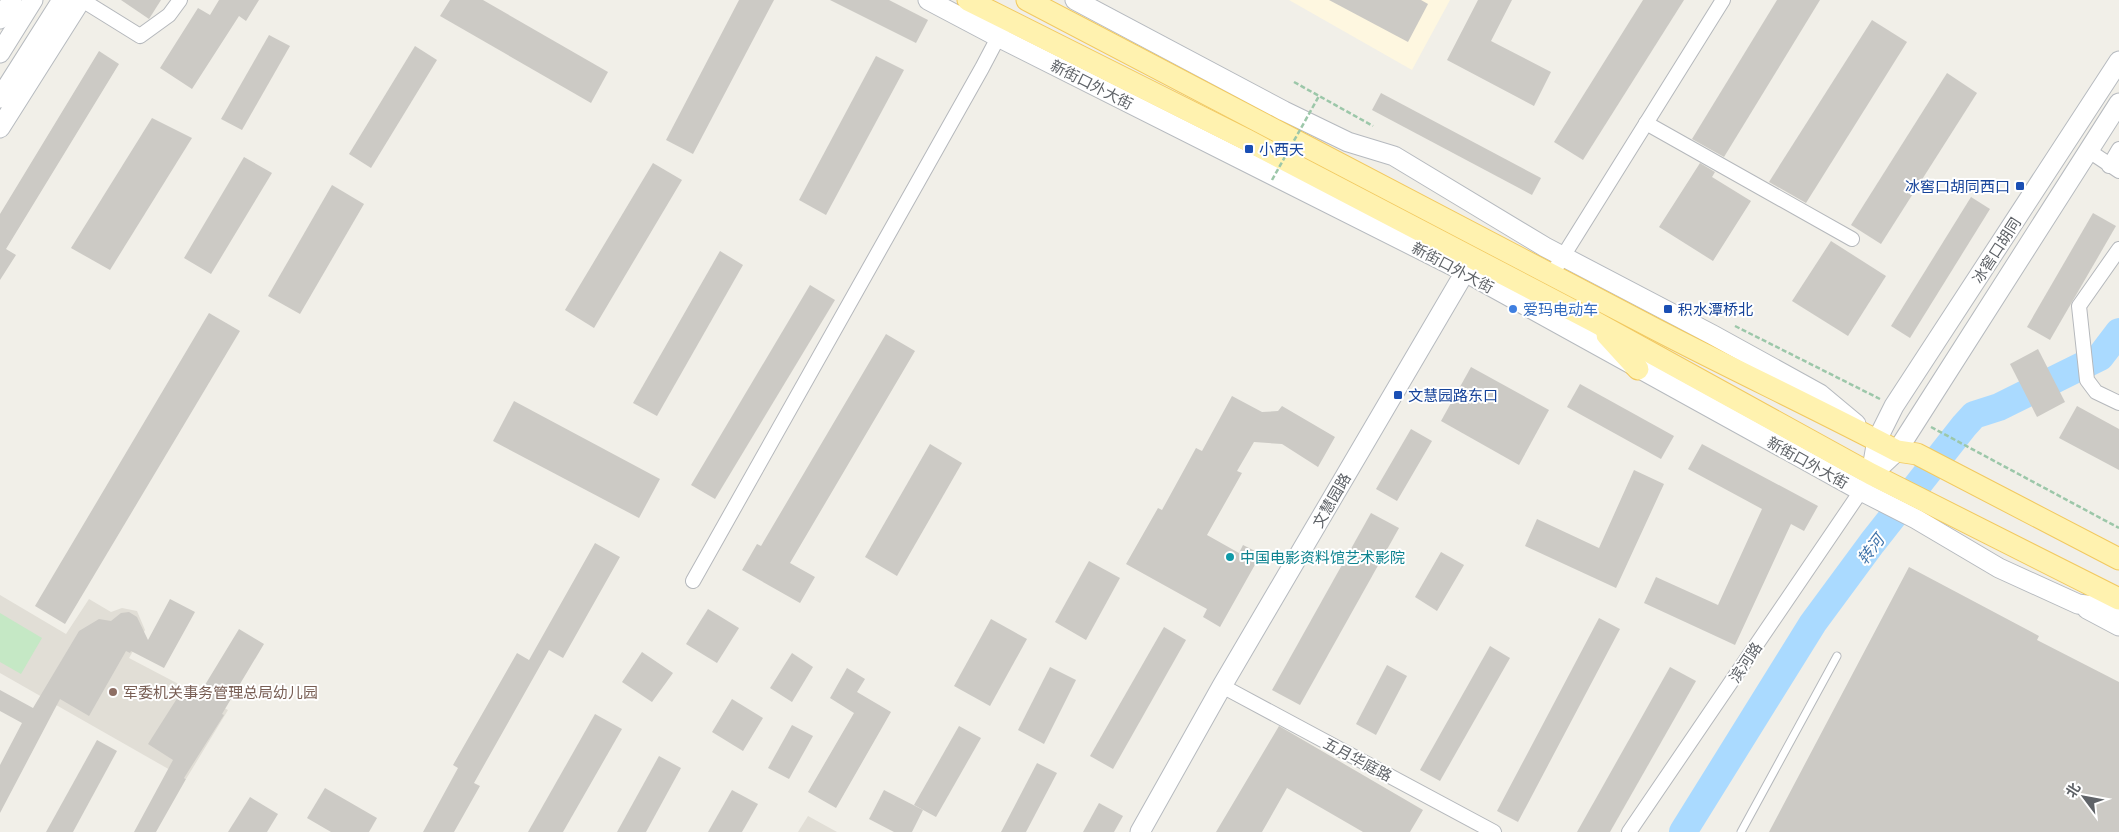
<svg xmlns="http://www.w3.org/2000/svg" width="2119" height="832" font-family="Commissioner,'Noto Sans SC',sans-serif">
<style>
.commercial{fill:#fef7e0}
.education{fill:#e1ded6}
.green{fill:#c5e8c5}
.lines{fill:none;stroke-linecap:round;stroke-linejoin:round}
.river{stroke:#aadaff;stroke-width:28}
.building{fill:#cccac5}
.lane-casing{stroke:#b5b8bc;stroke-width:9}
.street-casing{stroke:#b5b8bc;stroke-width:16}
.secondary-casing{stroke:#b6babf;stroke-width:21}
.primary-casing{stroke:#f2c960;stroke-width:23}
.path{stroke:#9cc7a9;stroke-width:2.5;stroke-dasharray:5 2.5;stroke-linecap:butt}
.lane{stroke:#fff;stroke-width:7}
.street{stroke:#fff;stroke-width:14}
.secondary{stroke:#fff;stroke-width:19}
.primary{stroke:#fff2af;stroke-width:21}
.path-bridge{stroke:#9cc7a9;stroke-width:2.5;stroke-dasharray:5 2.5;stroke-linecap:butt}
.transit-dot{fill:#1a4fb4;stroke:#fff;stroke-width:2}
.shop-dot{fill:#3f7fe0;stroke:#fff;stroke-width:2}
.culture-dot{fill:#0f9aa8;stroke:#fff;stroke-width:2}
.education-dot{fill:#8d6e63;stroke:#fff;stroke-width:2}
.labels{text-anchor:middle;dominant-baseline:central;stroke-width:4;stroke-linejoin:round;paint-order:stroke}
.street-label{font-size:15px;fill:#5f6368;stroke:#fff}
.transit-label{font-size:15px;fill:#164399;stroke:#fff;text-anchor:start}
.shop-label{font-size:15px;fill:#366cbe;stroke:#fff;text-anchor:start}
.culture-label{font-size:15px;fill:#0d838f;stroke:#fff;text-anchor:start}
.education-label{font-size:15px;fill:#785e54;stroke:#fff;text-anchor:start}
.water-label{font-size:16px;font-style:italic;fill:#4174aa;stroke:#fff}
</style>
<rect width="100%" height="100%" fill="#f1efe8"/>
<polygon class="commercial" points="1289,0 1450,0 1412,70"/>
<g class="education">
<polygon points="0,595 66,634 89,599 111,612 122,608 137,611 145,630 129,658 228,710 186,779 0,673"/>
<polygon points="808,816 837,832 798,832"/>
</g>
<polygon class="green" points="0,613 42,638 21,674 0,662"/>
<g class="lines">
<polyline class="river" points="1683,832 1813,623 1872,543 1964,426 1974,415 1999,407 2100,357 2119,332"/>
</g>
<g class="building">
<polygon points="121,0 161,0 149,19"/>
<polygon points="219,0 259,0 246,21 239,16 192,89 160,68 198,8 210,15"/>
<polygon points="450,0 483,0 608,72 591,103 440,16"/>
<polygon points="739,0 774,0 693,154 666,140"/>
<polygon points="830,0 889,0 928,20 916,43"/>
<polygon points="1329,0 1421,0 1428,4 1408,42"/>
<polygon points="1478,0 1512,0 1491,41 1551,72 1534,106 1447,60"/>
<polygon points="1643,0 1684,0 1583,160 1554,142"/>
<polygon points="1777,0 1820,0 1724,157 1692,139"/>
<polygon points="1872,20 1907,42 1806,203 1769,182"/>
<polygon points="269,35 290,46 242,130 221,119"/>
<polygon points="415,46 437,60 371,168 349,154"/>
<polygon points="99,51 119,64 6,249 16,255 0,280 0,214"/>
<polygon points="876,56 904,70 826,215 799,200"/>
<polygon points="1947,73 1977,93 1881,244 1851,225"/>
<polygon points="1381,93 1541,178 1532,195 1372,110"/>
<polygon points="152,118 192,138 110,270 71,248"/>
<polygon points="244,157 272,173 211,274 184,258"/>
<polygon points="653,163 682,180 594,328 565,310"/>
<polygon points="1700,163 1715,172 1712,177 1751,201 1713,261 1659,227"/>
<polygon points="332,185 364,204 300,314 268,296"/>
<polygon points="1971,197 1990,209 1910,338 1891,326"/>
<polygon points="2093,213 2116,226 2050,340 2027,327"/>
<polygon points="1831,241 1886,276 1848,336 1792,301"/>
<polygon points="720,251 743,265 657,416 633,403"/>
<polygon points="810,285 835,300 715,499 691,485"/>
<polygon points="209,313 240,331 65,624 35,606"/>
<polygon points="886,334 915,351 790,563 815,577 800,603 742,570 757,544 761,546"/>
<polygon points="2038,349 2065,402 2037,417 2010,364"/>
<polygon points="1471,367 1549,410 1519,465 1441,421"/>
<polygon points="1580,384 1674,436 1661,459 1567,407"/>
<polygon points="1232,396 1262,412 1278,411 1282,406 1335,437 1318,467 1282,444 1254,442 1237,471 1242,473 1207,535 1239,553 1243,545 1261,554 1220,627 1203,617 1207,609 1126,564 1158,508 1162,510 1196,448 1202,451"/>
<polygon points="514,401 660,479 639,518 493,441"/>
<polygon points="2077,406 2119,429 2119,470 2059,438"/>
<polygon points="1411,429 1432,441 1397,501 1376,489"/>
<polygon points="930,444 962,463 897,576 865,557"/>
<polygon points="1702,444 1818,506 1804,531 1791,524 1735,645 1644,603 1656,577 1718,605 1762,509 1688,469"/>
<polygon points="1634,470 1664,484 1616,588 1525,546 1537,519 1599,548"/>
<polygon points="1371,513 1399,528 1300,705 1272,690"/>
<polygon points="595,543 620,557 563,658 549,650 474,783 480,786 454,832 423,832 458,768 453,765 517,653 529,660"/>
<polygon points="1441,552 1464,565 1437,611 1415,597"/>
<polygon points="1089,561 1120,578 1086,640 1055,622"/>
<polygon points="1909,567 2039,636 2037,640 2119,682 2119,832 1769,832"/>
<polygon points="170,599 195,612 164,668 131,651 130,653 126,651 89,716 60,699 0,813 0,765 22,723 0,711 0,690 33,708 79,631 99,619 111,621 121,613 129,612 137,617 148,640"/>
<polygon points="708,609 739,628 717,663 686,644"/>
<polygon points="1599,618 1620,629 1518,822 1497,811"/>
<polygon points="991,619 1027,639 990,706 954,686"/>
<polygon points="1164,627 1186,640 1113,769 1090,756"/>
<polygon points="239,629 264,644 222,714 224,715 184,778 186,779 156,832 134,832 173,760 148,744 183,689 197,698"/>
<polygon points="1490,646 1510,658 1440,781 1420,770"/>
<polygon points="642,652 673,673 652,702 622,682"/>
<polygon points="792,653 813,667 792,702 770,688"/>
<polygon points="1387,665 1407,676 1376,735 1356,724"/>
<polygon points="1050,667 1076,680 1044,744 1018,730"/>
<polygon points="1670,667 1696,681 1610,832 1577,832"/>
<polygon points="847,668 865,679 857,692 891,712 836,808 808,792 854,713 830,698"/>
<polygon points="732,699 763,718 743,751 712,732"/>
<polygon points="595,714 622,729 563,832 528,832"/>
<polygon points="792,725 813,736 789,779 768,768"/>
<polygon points="959,726 981,738 936,817 914,805"/>
<polygon points="1279,726 1423,810 1410,832 1363,832 1287,788 1262,832 1216,832"/>
<polygon points="97,740 117,751 73,832 46,832"/>
<polygon points="659,756 681,768 646,832 617,832"/>
<polygon points="1037,763 1057,773 1026,832 1001,832"/>
<polygon points="325,788 377,818 369,832 331,832 307,818"/>
<polygon points="732,790 758,804 742,832 708,832"/>
<polygon points="884,790 923,810 912,832 894,832 869,819"/>
<polygon points="250,797 278,814 267,832 228,832"/>
<polygon points="1099,803 1123,816 1114,832 1083,832"/>
</g>
<g class="lines">
<g class="lane-casing">
<polyline id="lane" points="1741,832 1837,656"/>
</g>
<g class="street-casing">
<g id="street">
<polyline points="82,0 140,36 169,15 180,0"/>
<polyline points="1646,123 1852,239"/>
<polyline points="2089,151 2119,171"/>
<polyline points="2109,166 2119,149"/>
<polyline points="2119,249 2079,306 2087,380 2096,392 2119,403"/>
<polyline points="1552,274 1723,0"/>
<polyline points="693,581 982,68 1002,30"/>
<polyline points="1222,686 1494,832"/>
<polyline points="1629,832 1861,491"/>
</g>
</g>
<g class="secondary-casing">
<g id="secondary">
<polyline points="928,0 998,37 1465,272 1861,491 1916,519 1999,568 2078,604 2119,609"/>
<polyline points="1075,0 1284,111 1348,142 1394,156 1545,247 1713,335 1820,394 1856,424"/>
<polyline points="0,19 12,0"/>
<polyline points="0,53 33,0"/>
<polyline points="0,98 62,0"/>
<polyline points="0,128 81,0"/>
<polyline points="1871,474 1877,440 1894,406 2119,61"/>
<polyline points="1869,477 1897,451 2119,103"/>
<polyline points="2087,609 2119,626"/>
<polyline points="1140,832 1222,686 1465,272"/>
</g>
</g>
<g class="primary-casing">
<g id="primary">
<polyline points="968,0 1247,140 1595,322 1871,474 2119,599"/>
<path d="M 1027,0 C 1236,111 1446,220 1655,329 C 1736,371 1817,409 1897,451 L 1917,454 L 2119,559"/>
<polyline points="1607,335 1638,369"/>
</g>
</g>
<g class="path">
<polyline points="1294,82 1373,126"/>
<polyline points="1735,326 1880,399"/>
<polyline points="1931,427 2119,528"/>
</g>
<use href="#lane" class="lane"/>
<use href="#street" class="street"/>
<use href="#secondary" class="secondary"/>
<use href="#primary" class="primary"/>
<polyline class="path-bridge" points="1272,180 1319,96"/>
</g>
<g class="transit-dot">
<rect x="1244" y="144" width="10" height="10" rx="2.5"/>
<rect x="2015" y="181" width="10" height="10" rx="2.5"/>
<rect x="1663" y="304" width="10" height="10" rx="2.5"/>
<rect x="1393" y="390" width="10" height="10" rx="2.5"/>
</g>
<circle class="shop-dot" cx="1513" cy="309" r="5"/>
<circle class="culture-dot" cx="1230" cy="557" r="5"/>
<circle class="education-dot" cx="113" cy="692" r="5"/>
<g class="labels">
<g class="street-label">
<text transform="translate(1092 84) rotate(27)">新街口外大街</text>
<text transform="translate(1996 250) rotate(-57)">冰窖口胡同</text>
<text transform="translate(1453 267) rotate(28)">新街口外大街</text>
<text transform="translate(1808 462) rotate(29)">新街口外大街</text>
<text transform="translate(1331 500) rotate(-60)">文慧园路</text>
<text transform="translate(1745 662) rotate(-56)">滨河路</text>
<text transform="translate(1358 759) rotate(28)">五月华庭路</text>
</g>
<g class="transit-label">
<text x="1259" y="149">小西天</text>
<text x="2010" y="186" text-anchor="end">冰窖口胡同西口</text>
<text x="1678" y="309">积水潭桥北</text>
<text x="1408" y="395">文慧园路东口</text>
</g>
<g class="shop-label">
<text x="1523" y="309">爱玛电动车</text>
</g>
<g class="culture-label">
<text x="1240" y="557">中国电影资料馆艺术影院</text>
</g>
<g class="education-label">
<text x="123" y="692">军委机关事务管理总局幼儿园</text>
</g>
<g class="water-label">
<text transform="translate(1870 549) rotate(-53)">转河</text>
</g>
</g>
<g transform="translate(2084 797) rotate(302)" stroke="#ffffff" stroke-width="4" paint-order="stroke">
<path d="M0-4L9 19L0 12L-9 19Z" fill="#5f6368"/>
<text y="-8" font-size="14" font-weight="bold" text-anchor="middle" fill="#5f6368">北</text>
</g>
</svg>
